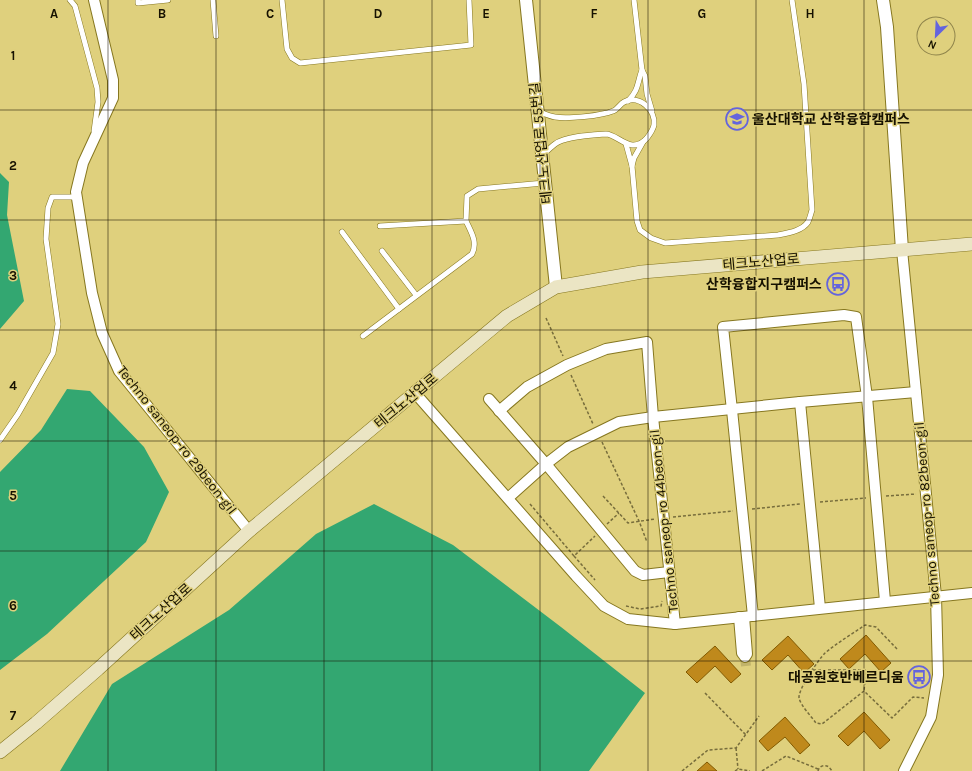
<svg xmlns="http://www.w3.org/2000/svg" width="972" height="771" font-family="Karla,'Noto Sans KR',sans-serif">
<style>
.forest{fill:#33a771}
.building{fill:#bf891c;stroke:#825a00}
.lines{fill:none;stroke-linecap:round;stroke-linejoin:round}
.minor-tunnel{stroke:#c1b36a;stroke-width:10;stroke-dasharray:10 5;stroke-linecap:butt}
.service-casing{stroke:#867720;stroke-width:6}
.minor-casing{stroke:#867720;stroke-width:12}
.tertiary-casing{stroke:#867720;stroke-width:14}
.secondary-casing{stroke:#867720;stroke-width:14}
.path{stroke:#776d3c;stroke-width:1.5;stroke-dasharray:3 2;stroke-linecap:butt}
.service{stroke:#fff;stroke-width:5}
.minor{stroke:#fff;stroke-width:10}
.tertiary{stroke:#fff;stroke-width:12}
.secondary{stroke:#ebe5c4;stroke-width:13}
.grid{fill:none;stroke:#161100;stroke-width:1;stroke-opacity:0.55}
.labels{text-anchor:middle;dominant-baseline:central;stroke-width:3;stroke-linejoin:round;paint-order:stroke}
.poi-label{font-size:14px;font-weight:bold;fill:#161100;stroke:#dfd07d;text-anchor:end}
.street-label{font-size:14px;fill:#161100;stroke:#dfd07d}
.grid-label{font-size:13px;text-anchor:middle;font-weight:bold;fill:#161100;stroke:#dfd07d;stroke-width:3;stroke-linejoin:round;paint-order:stroke}
</style>
<rect width="100%" height="100%" fill="#dfd07d"/>
<g class="forest">
<polygon points="0,173 9,182 7,215 24,301 0,329"/>
<polygon points="67,389 90,391 144,447 169,492 146,542 47,634 0,670 0,472 41,430"/>
<polygon points="374,504 453,545 561,627 645,693 589,771 60,771 112,684 229,610 316,534"/>
</g>
<g class="building">
<polygon points="866,635 891,663 881,672 865,654 849,669 840,659"/>
<polygon points="788,636 814,664 804,673 788,655 772,670 762,660"/>
<polygon points="715,646 741,674 731,683 715,666 697,683 686,672"/>
<polygon points="864,712 890,740 880,749 864,731 848,746 838,736"/>
<polygon points="785,717 810,745 800,754 785,737 768,751 759,741"/>
<polygon points="707,762 717,771 697,771"/>
</g>
<g class="lines">
<polyline class="minor-tunnel" points="745,657 746,666"/>
<g class="service-casing">
<g id="service">
<polyline points="70,0 75,6 97,88 98,102 94,131"/>
<polyline points="138,0 138,3 168,0"/>
<polyline points="213,0 216,36"/>
<polyline points="282,0 287,49 292,58 300,63 471,45 469,0"/>
<polyline points="634,0 642,70 645,76 647,94 652,111"/>
<path d="M 628,101 C 639,90 637,83 642,70"/>
<path d="M 538,111 C 543,113 549,116 555,117 C 567,119 601,116 613,111 C 617,110 620,104 624,102 C 639,94 656,110 654,125 C 653,130 650,134 647,138 C 631,156 618,134 606,134 C 592,135 566,136 555,144 C 551,147 547,151 544,154"/>
<path d="M 626,144 L 632,166 L 637,221 L 640,230 L 651,238 L 665,243 L 778,235 C 788,233 802,231 808,222 C 810,218 811,213 812,210 L 804,84 L 792,0"/>
<polyline points="632,166 634,158 643,142"/>
<polyline points="380,226 466,221 467,196 478,189 544,183"/>
<polyline points="342,232 399,309"/>
<polyline points="382,251 416,295"/>
<path d="M 363,336 L 472,254 C 478,242 471,232 466,221"/>
<polyline points="0,440 18,414 53,353 58,324 46,239 48,208 52,197 77,197"/>
</g>
</g>
<g class="minor-casing">
<g id="minor">
<polyline points="94,0 113,80 113,98 83,163 76,192 92,293 102,333 119,371 249,531"/>
<polyline points="902,250 936,596 938,675 931,717 904,771"/>
<polyline points="415,393 576,576 604,606 628,619 675,624 972,593"/>
<polyline points="489,399 546,464 635,571 643,575 669,572"/>
<polyline points="800,402 820,608"/>
<polyline points="499,411 527,387 567,365 606,349 647,342 653,417 675,624"/>
<polyline points="508,498 546,464 568,447 619,422 653,417 800,402 916,392"/>
<polyline points="753,616 732,410 723,327 844,315 856,317 867,397 885,601"/>
<polyline points="739,617 742,653 745,657 747,654 744,617"/>
</g>
</g>
<g class="tertiary-casing">
<g id="tertiary">
<polyline points="526,0 556,287"/>
<polyline points="883,0 887,27 902,250"/>
</g>
</g>
<g class="secondary-casing">
<polyline id="secondary" points="0,752 36,723 98,669 249,531 507,316 556,287 642,272 972,244"/>
</g>
<g class="path">
<polyline points="546,318 563,356"/>
<polyline points="571,375 593,424"/>
<polyline points="602,442 639,521 647,542"/>
<polyline points="603,496 628,523 655,519"/>
<polyline points="886,496 916,494"/>
<polyline points="820,502 866,498"/>
<polyline points="530,504 574,556 595,536"/>
<polyline points="752,509 800,504"/>
<polyline points="673,517 733,511"/>
<polyline points="607,524 619,513"/>
<polyline points="574,556 595,580"/>
<polyline points="626,606 640,609 661,606 662,601"/>
<path d="M 897,649 L 876,627 L 865,625 C 852,634 837,643 825,653 C 819,659 798,689 799,698 C 801,706 811,716 816,723 L 822,724 L 864,691 L 892,718 L 913,697 L 924,698"/>
<polyline points="813,670 866,670 864,691"/>
<polyline points="705,693 746,735"/>
<polyline points="736,748 738,769"/>
<polyline points="682,771 708,750 736,748 759,716"/>
<polyline points="735,771 738,769 750,771"/>
<polyline points="762,771 786,756 818,769"/>
<path d="M 818,771 C 819,766 824,764 829,767 L 832,771"/>
</g>
<use href="#service" class="service"/>
<use href="#minor" class="minor"/>
<use href="#tertiary" class="tertiary"/>
<use href="#secondary" class="secondary"/>
</g>
<path class="grid" d="M 108,0 L 108,771M 216,0 L 216,771M 324,0 L 324,771M 432,0 L 432,771M 540,0 L 540,771M 648,0 L 648,771M 756,0 L 756,771M 864,0 L 864,771M 0,110 L 972,110M 0,220 L 972,220M 0,330 L 972,330M 0,441 L 972,441M 0,551 L 972,551M 0,661 L 972,661"/>
<defs>
<g id="university-ring" transform="scale(1.15)"><circle r="9.5" fill="#dfd07d" stroke="#6464dd" stroke-width="1.5"/><path d="M0-5L7-2L0 1L-7-2ZM-4 1L0 2.5L4 1V4Q0 6-4 4Z" fill="#6464dd"/></g>
<g id="bus-ring" transform="scale(1.15)"><circle r="9.5" fill="#dfd07d" stroke="#6464dd" stroke-width="1.5"/><path d="M-5-6H5V4H4V6H2V4H-2V6H-4V4H-5ZM-3.5-4V0h7V-4ZM-3.5 1.2v1.5H-2V1.2ZM2 1.2v1.5H3.5V1.2Z" fill="#6464dd"/></g>
</defs>
<g fill-rule="evenodd">
<use href="#university-ring" x="737" y="119"/>
<use href="#bus-ring" x="838" y="284"/>
<use href="#bus-ring" x="919" y="677"/>
</g>
<g class="labels">
<g class="poi-label">
<text x="752" y="119" text-anchor="start">울산대학교 산학융합캠퍼스</text>
<text x="822" y="284">산학융합지구캠퍼스</text>
<text x="904" y="677">대공원호반베르디움</text>
</g>
<g class="street-label">
<text transform="translate(541 143) rotate(-96)">테크노산업로 55번길</text>
<text transform="translate(761 262) rotate(-5)">테크노산업로</text>
<text transform="translate(406 401) rotate(-40)">테크노산업로</text>
<text transform="translate(177 440) rotate(52)">Techno saneop-ro 29beon-gil</text>
<text transform="translate(927 514) rotate(-95)">Techno saneop-ro 82beon-gil</text>
<text transform="translate(664 521) rotate(-96)">Techno saneop-ro 44beon-gil</text>
<text transform="translate(161 612) rotate(-42)">테크노산업로</text>
</g>
</g>
<g class="grid-label">
<text x="54" y="18">A</text>
<text x="162" y="18">B</text>
<text x="270" y="18">C</text>
<text x="378" y="18">D</text>
<text x="486" y="18">E</text>
<text x="594" y="18">F</text>
<text x="702" y="18">G</text>
<text x="810" y="18">H</text>
<text x="13" y="60">1</text>
<text x="13" y="170">2</text>
<text x="13" y="280">3</text>
<text x="13" y="390">4</text>
<text x="13" y="500">5</text>
<text x="13" y="610">6</text>
<text x="13" y="720">7</text>
</g>
<g transform="translate(936 36) rotate(204)"><circle r="19" fill="#dfd07d" stroke="#8f844b"/>
<path d="M0-3L7 15L0 10L-7 15Z" fill="#6464dd"/>
<text y="-6" font-size="11" font-weight="bold" text-anchor="middle" fill="#161100">N</text>
</g>
</svg>
